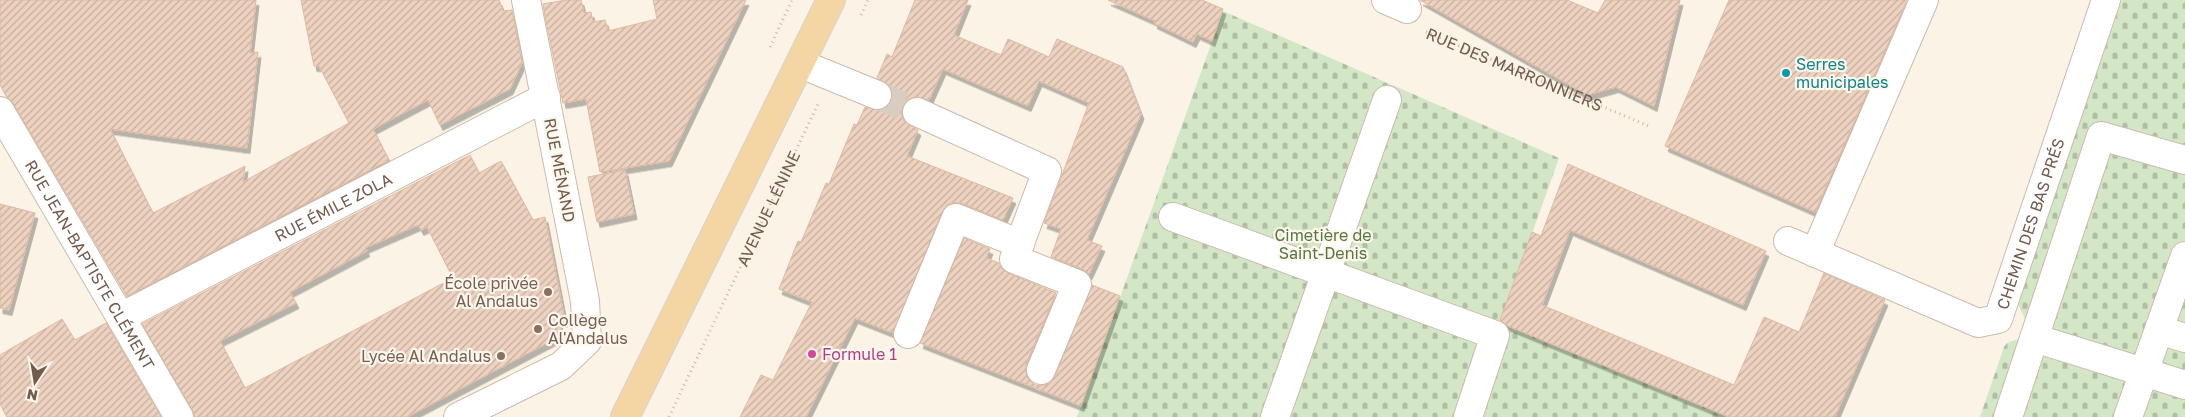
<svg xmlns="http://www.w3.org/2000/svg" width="2185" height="417" font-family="'Golos Text',sans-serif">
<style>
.cemetery{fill:url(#cemetery-stones)}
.building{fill:url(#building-hatch);stroke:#dfb9a2;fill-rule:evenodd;filter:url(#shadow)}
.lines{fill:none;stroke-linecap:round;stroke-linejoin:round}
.minor-tunnel{stroke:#d8cdc0;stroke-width:28;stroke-dasharray:28 14;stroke-linecap:butt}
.minor-casing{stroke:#cbbbad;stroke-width:30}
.major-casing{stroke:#d8d1cd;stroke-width:30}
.path{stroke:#d2b6a3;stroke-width:3;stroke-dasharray:1 4;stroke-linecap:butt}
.minor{stroke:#fff;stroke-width:28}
.major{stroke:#f4d6a4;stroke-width:28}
.culture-dot{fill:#0f9aa8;stroke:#fdf7ec;stroke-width:2}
.education-dot{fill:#8d6e63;stroke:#fdf7ec;stroke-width:2}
.hotel-dot{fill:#d1479c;stroke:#fdf7ec;stroke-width:2}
.labels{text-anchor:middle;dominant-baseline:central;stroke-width:4.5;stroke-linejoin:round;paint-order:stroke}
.culture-label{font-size:16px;fill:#0d838f;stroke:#fdf7ec;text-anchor:start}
.street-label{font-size:16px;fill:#725a4d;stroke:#fdf7ec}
.park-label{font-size:16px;fill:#547746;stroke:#fdf7ec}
.education-label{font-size:16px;fill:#785e54;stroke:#fdf7ec;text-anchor:end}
.hotel-label{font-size:16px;fill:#b23c85;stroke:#fdf7ec;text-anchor:start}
</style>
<defs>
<pattern id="cemetery-stones" width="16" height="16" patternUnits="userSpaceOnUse" patternTransform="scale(1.25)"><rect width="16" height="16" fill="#d3e7c6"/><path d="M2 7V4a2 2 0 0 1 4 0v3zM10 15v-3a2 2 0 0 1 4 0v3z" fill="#b0bea3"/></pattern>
<pattern id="building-hatch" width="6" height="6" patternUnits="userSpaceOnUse" patternTransform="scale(1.25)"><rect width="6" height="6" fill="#eed2c0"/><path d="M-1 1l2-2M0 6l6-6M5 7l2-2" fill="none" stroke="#c5ad9e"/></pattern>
<filter id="shadow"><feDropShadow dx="3" dy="5.5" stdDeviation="0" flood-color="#0004"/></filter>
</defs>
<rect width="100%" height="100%" fill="#faf3e6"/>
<g class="cemetery">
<polygon points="2122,0 2185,0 2185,417 1980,417 2004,347 2007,343 2020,338 2025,319 2017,302"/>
<polygon points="1223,11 1559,158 1500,323 1729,417 1077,417"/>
</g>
<g class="building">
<polygon points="0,0 256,0 250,53 258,52 247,148 110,129 153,213 245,166 243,182 349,123 319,66 314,66 301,0 499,0 503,11 512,10 522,63 510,89 440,125 428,100 373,129 389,160 127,296 13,103 7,97 0,85"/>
<polygon points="566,0 581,0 584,13 591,12 593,22 605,20 608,31 657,19 653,0 746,0 669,161 600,172 586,99 563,103 545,16 543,4"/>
<polygon points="915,0 968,0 954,35 1001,55 1008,39 1049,57 1057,39 1123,67 1141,114 1087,240 1102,246 1089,274 1083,269 1051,257 1061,229 1044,223 1089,103 1039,81 1028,106 943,69 929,100 915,97 908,100 903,106 901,113 904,121 918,130 907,156 1013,198 1003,220 961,203 954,203 947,205 942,212 893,333 855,318 806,417 740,417 761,375 773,380 812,302 779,289 798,241 801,242 826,183 829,184 854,124 857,125 865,107 880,110 887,107 891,101 892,93 890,86 877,78 887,54 892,57"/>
<polygon points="1108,0 1202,0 1223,9 1212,41 1197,34 1193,42 1154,23 1155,21"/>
<polygon points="1420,0 1567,0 1598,13 1605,0 1680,0 1654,106 1616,87 1587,95"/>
<polygon points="1729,0 1907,0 1815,212 1665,146"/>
<path d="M 470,155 L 479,173 L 501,161 L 533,220 L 545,217 L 565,321 L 559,322 L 561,329 L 550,336 L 553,340 L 407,417 L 195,417 L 192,409 L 142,324 ZM 418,225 L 421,230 L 427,227 L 453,278 L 245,388 L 220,341 L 296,303 L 290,292 L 367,251 L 365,248 Z"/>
<polygon points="1568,164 1766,251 1743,305 1570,230 1542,305 1734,385 1764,317 1799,332 1824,273 1885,300 1835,417 1729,417 1508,326 1500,320 1532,232 1541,236"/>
<polygon points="625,170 634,214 597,222 588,177"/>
<polygon points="0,204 35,213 9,310 0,308"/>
<polygon points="964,238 990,249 986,258 999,263 1002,269 1008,273 1056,293 1026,364 1026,371 1028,379 1035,385 1042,386 1050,383 1055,376 1092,285 1120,296 1081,406 920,343"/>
<polygon points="62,319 75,340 106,323 161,417 7,417 0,404 0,355"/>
</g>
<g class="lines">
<polyline class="minor-tunnel" points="877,95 917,112"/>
<g class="minor-casing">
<g id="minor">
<polyline points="1386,0 1407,9"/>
<polyline points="801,64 877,95"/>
<path id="s3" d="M 0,111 L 179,417"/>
<polyline points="917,112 1047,171 1014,259 1077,284 1041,370"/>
<polyline points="1173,217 1495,335 1468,417"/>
<path id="s4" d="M 1788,241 L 1978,323 L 1998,319 L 2106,0"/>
<polyline points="1815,253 1924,0"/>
<path id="s5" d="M 121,317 L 546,97"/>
<polyline points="2159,330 2185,338"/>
<polyline points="908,334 956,218 1020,244"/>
<polyline points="2034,338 2185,385"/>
<polyline points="458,417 561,366 587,341 585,301 526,0"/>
<polyline points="1275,417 1387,100"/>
<polyline points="2008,417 2101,136 2185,160"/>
<polyline points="2128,417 2185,256"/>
</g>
</g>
<g class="major-casing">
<polyline id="major" points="625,417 831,0"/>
</g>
<g class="path">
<polyline points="861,15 868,0"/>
<path id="s1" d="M 1426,32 L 1651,127"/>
<polyline points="770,47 792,0"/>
<polyline points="1526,74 1531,63"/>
<path id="s2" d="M 669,417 L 818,104"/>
</g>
<use href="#minor" class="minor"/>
<use href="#major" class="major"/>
</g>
<circle class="culture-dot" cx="1786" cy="73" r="5"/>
<g class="education-dot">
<circle cx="548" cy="292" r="5"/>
<circle cx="538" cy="329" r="5"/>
<circle cx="501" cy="356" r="5"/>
</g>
<circle class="hotel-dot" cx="812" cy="354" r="5"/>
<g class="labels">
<g class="culture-label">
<text x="1796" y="64">Serres<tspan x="1796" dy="18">municipales</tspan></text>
</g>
<g class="street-label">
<text stroke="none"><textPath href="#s1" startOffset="96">RUE DES MARRONNIERS</textPath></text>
<text transform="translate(560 170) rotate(79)">RUE MÉNAND</text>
<text stroke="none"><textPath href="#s5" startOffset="239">RUE ÉMILE ZOLA</textPath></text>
<text stroke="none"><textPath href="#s2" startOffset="231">AVENUE LÉNINE</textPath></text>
<text stroke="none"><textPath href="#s4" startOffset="328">CHEMIN DES BAS PRÉS</textPath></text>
<text stroke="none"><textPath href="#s3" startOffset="178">RUE JEAN-BAPTISTE CLÉMENT</textPath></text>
</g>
<g class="park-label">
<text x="1323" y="235">Cimetière de<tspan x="1323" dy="18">Saint-Denis</tspan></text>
</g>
<g class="education-label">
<text x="538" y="283">École privée<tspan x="538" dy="18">Al Andalus</tspan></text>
<text x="548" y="320" text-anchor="start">Collège<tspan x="548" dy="18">Al'Andalus</tspan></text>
<text x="491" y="356">Lycée Al Andalus</text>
</g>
<g class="hotel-label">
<text x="822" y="354">Formule 1</text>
</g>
</g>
<g transform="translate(35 382) rotate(192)" stroke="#fdf7ec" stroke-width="4" paint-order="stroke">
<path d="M0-4L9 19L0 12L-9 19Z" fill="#725a4d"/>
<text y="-8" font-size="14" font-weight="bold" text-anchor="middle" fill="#725a4d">N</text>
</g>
</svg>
